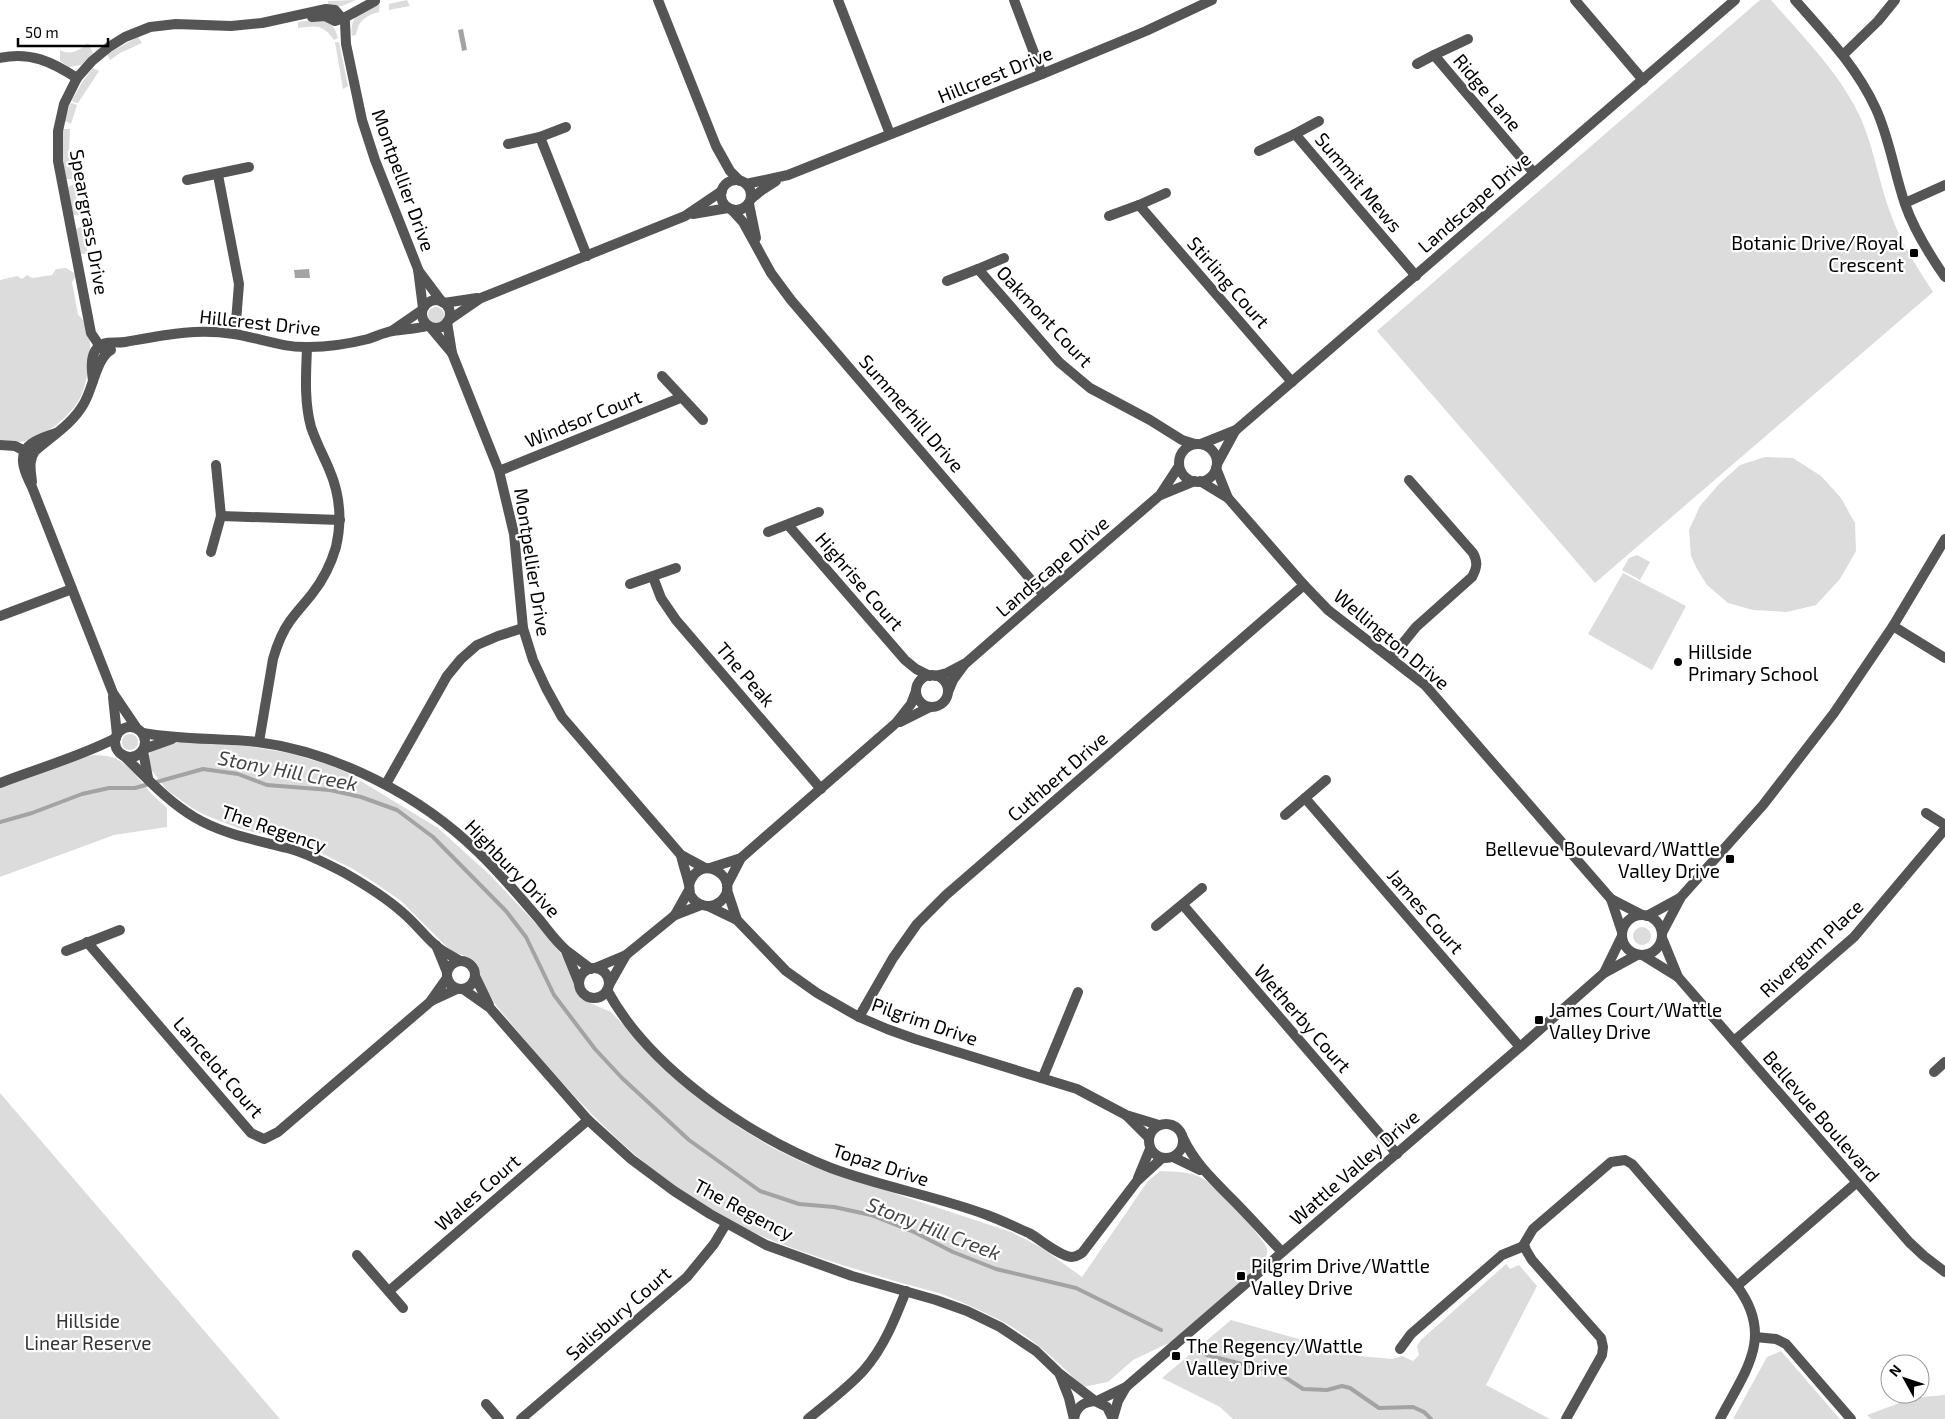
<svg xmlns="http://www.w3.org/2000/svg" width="1945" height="1419" font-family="'Exo 2',sans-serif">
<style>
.green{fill:#dcdcdc}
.water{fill:#a3a3a3}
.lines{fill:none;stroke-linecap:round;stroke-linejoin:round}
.stream{stroke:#a3a3a3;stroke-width:4}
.minor{stroke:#555;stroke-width:10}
.tertiary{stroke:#555;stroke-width:10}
.poi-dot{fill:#000;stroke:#fff;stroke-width:2}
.labels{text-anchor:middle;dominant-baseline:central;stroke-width:4.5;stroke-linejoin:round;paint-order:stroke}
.street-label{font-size:19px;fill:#000;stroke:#fff}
.poi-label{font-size:19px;fill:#000;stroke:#fff;text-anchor:start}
.park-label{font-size:19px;fill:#333;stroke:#fff}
.water-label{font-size:20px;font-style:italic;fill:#444;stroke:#fff}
</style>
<rect width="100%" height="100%" fill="#fff"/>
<g class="green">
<polygon points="356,0 342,6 328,6 328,1"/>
<polygon points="407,0 410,6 389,10 389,4"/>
<path d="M 1760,0 L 1771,0 C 1803,37 1842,75 1862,121 C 1874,150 1879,182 1890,212 C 1900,241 1916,266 1933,292 L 1595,583 L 1377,331 Z"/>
<path d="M 380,5 L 379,12 C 366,15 358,21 356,35 L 352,36 C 349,14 363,11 380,5 Z"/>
<path d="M 313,20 C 328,20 334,23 338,38 L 334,40 C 322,23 316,26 298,28 L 298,22 Z"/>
<polygon points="138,37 142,43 120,53 110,60 107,54"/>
<polygon points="335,42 339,42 348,86 343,89"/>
<path d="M 88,43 L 93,53 L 81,65 L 69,67 L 60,61 L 60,50 C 71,56 80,50 88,43 Z"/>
<polygon points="93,68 99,71 78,103 73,102 72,100 83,81"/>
<polygon points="72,103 77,105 71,124 65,121 70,104"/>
<path d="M 63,129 L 70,129 L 69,152 L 73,179 L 66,179 C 63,162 61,146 63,129 Z"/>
<polygon points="74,184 80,215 73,215 68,187"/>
<polygon points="82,226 88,254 81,254 76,229"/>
<path d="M 66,268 L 74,273 L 75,277 L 72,282 L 78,315 C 89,323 91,341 90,353 C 88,368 87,384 80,398 C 70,417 41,440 19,442 C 13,442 6,440 0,440 L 0,280 L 17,276 L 22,279 L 27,275 L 32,278 L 52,275 L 56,269 Z"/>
<circle cx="436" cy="315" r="8"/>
<polygon points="1765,457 1793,458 1821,476 1841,498 1855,523 1856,551 1840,579 1816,605 1787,612 1753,610 1728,603 1707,585 1697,569 1691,556 1689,530 1700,506 1719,484 1740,465"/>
<polygon points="1637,555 1650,562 1640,580 1622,570 1629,558"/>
<polygon points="1623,573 1686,606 1652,670 1588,634"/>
<circle cx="130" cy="742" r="8"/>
<path d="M 187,742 L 246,746 L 289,753 L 329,765 L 346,772 L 438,828 L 491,876 L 538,926 L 566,960 L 581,999 L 611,1012 L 674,1077 L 738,1127 L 773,1148 L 806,1164 L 1011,1232 L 1042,1248 L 1082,1277 L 1148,1181 L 1160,1171 C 1173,1172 1190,1171 1202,1178 C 1214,1185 1265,1238 1267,1249 C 1268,1254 1265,1260 1263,1264 L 1173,1341 L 1133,1360 L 1108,1382 L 1083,1387 C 1059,1363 1036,1341 1007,1324 C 989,1314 958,1300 939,1293 C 925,1289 912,1286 898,1282 C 852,1268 804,1254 759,1235 C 649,1187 569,1094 495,1004 L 483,983 L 476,962 L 468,957 L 451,951 L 401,901 L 375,883 L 353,869 L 315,850 L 275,837 L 238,828 L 205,815 L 192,808 L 167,790 L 152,771 L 149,758 L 150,753 L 152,750 L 168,744 Z"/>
<path d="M 94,755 C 122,755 128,767 145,786 C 151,794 159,801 167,808 L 167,827 L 114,835 L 0,877 L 0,788 L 83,757 Z"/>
<circle cx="1642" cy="936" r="9"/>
<polygon points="0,1093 280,1419 0,1419"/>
<polygon points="1506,1264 1510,1269 1519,1265 1537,1286 1486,1385 1550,1419 1233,1419 1220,1407 1162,1378 1231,1320 1359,1356 1393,1359 1402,1356 1413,1361 1419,1355 1417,1346 1421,1340"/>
<polygon points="1781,1351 1840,1419 1733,1419 1767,1357"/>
<polygon points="1921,1395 1922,1397 1945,1395 1945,1419 1871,1419 1867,1415"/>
</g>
<g class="water">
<polygon points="463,29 467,50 462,51 458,30"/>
<polygon points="309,269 310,278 295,278 294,270"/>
</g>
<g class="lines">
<g class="stream">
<polyline points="0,822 32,813 82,794 109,788 135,788 203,769 238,774 267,785 330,790 361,797 397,810 433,837 506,911 526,937 554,995 595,1049 622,1078 689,1140 760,1191 799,1204 834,1207 871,1215 914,1232 953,1252 996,1269 1076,1288 1161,1330"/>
<polyline points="1200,1350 1207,1355 1280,1374 1303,1389 1327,1390 1342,1386 1350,1388 1379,1408 1413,1407 1424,1412 1431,1419"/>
</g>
<g class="minor">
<polyline points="658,0 716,146 730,171 740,181"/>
<polyline points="838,0 890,134"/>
<polyline points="1014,0 1042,74"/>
<polyline points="1575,0 1643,80"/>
<polyline points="312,17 325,16 335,21 344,18 375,1"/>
<polyline points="1434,55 1468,39"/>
<polyline points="1843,55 1878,21 1895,0"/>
<path d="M 0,58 C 30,51 52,62 77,78"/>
<polyline points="1417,64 1434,55 1534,173"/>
<polyline points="1295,134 1319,121"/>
<polyline points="540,137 566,127"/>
<polyline points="508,144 540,137 587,256"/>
<polyline points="1259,151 1295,134 1416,276"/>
<polyline points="218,175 239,284 235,334"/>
<circle cx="736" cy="195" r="15"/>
<polyline points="187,180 249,167"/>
<polyline points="746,184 788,175 1042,74 1146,31 1212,0"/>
<polyline points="751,199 762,190 776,181"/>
<polyline points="1905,203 1945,185"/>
<polyline points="749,204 756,238"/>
<polyline points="1139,205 1166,193"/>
<polyline points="732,210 743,222 771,273 791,300 1044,595"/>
<polyline points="693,214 728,208"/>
<polyline points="1109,216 1139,205 1292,382"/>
<polyline points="978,269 1004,258"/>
<polyline points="418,270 442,302"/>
<polyline points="947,281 978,269 1059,362 1090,388 1150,420 1182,440 1195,444"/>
<circle cx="436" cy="314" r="14"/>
<polyline points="444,303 477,298"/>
<polyline points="449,320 481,298 685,216 722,191"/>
<polyline points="447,322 452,353 499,471 514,534 523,628 533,660 546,688 562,717 681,855 705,868"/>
<polyline points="431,328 452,353"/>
<polyline points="393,330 422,310"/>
<polyline points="107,352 101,348 91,333 58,161 58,131 64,104 77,78 92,61 109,47 125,37 150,27 176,24 231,26 262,23 326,9 335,10 345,22 346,44 362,120 375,160 418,269 423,308"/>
<polyline points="662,376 703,420"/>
<path d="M 93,381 C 92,372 90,360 95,351 C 102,339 114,344 125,342 C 164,335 195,328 234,334 C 259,338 283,348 309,347 C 329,347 348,344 368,339 C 377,336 385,332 393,331 C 405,329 416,329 427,326"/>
<path d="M 56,433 C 21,444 15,454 32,487 L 113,693 L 136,727"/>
<polyline points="1201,444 1236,430 1735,0"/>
<circle cx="1198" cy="463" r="19"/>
<polyline points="0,445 15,446 29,453"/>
<polyline points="1217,464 1235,431"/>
<polyline points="1216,468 1228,498"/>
<polyline points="499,471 680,398"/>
<polyline points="1200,481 1228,498 1304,585 1328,610 1425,685 1611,899 1642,915"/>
<path d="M 32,482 C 31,471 28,461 35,451 C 52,436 72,424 83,405 C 93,390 96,358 111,350"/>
<polyline points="1161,495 1195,481"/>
<polyline points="221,516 340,520"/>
<polyline points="788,525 905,660 916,669 930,676"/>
<polyline points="768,532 819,512"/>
<polyline points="211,552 221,516 216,465"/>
<polyline points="653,577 661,598 676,620 821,789"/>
<polyline points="630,584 676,568"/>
<polyline points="0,616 72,589"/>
<polyline points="1893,626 1945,658"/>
<path d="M 1391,658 L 1416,627 L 1472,577 C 1477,568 1478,562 1473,553 L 1409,480"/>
<circle cx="932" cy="691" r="16"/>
<polyline points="935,676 947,673 966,663 1044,595 1160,495 1179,466"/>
<polyline points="948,692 953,680 964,665"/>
<polyline points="113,697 117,735"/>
<polyline points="900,722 930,707"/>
<circle cx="130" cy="742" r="15"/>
<path d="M 143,733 C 181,740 219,738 257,742 C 336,752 421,796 478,852 C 500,873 519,896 539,919 C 548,930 556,942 567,951 C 575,957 583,963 591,969"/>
<path d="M 259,742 L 273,659 C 277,645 282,632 290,621 C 297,611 305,603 312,594 C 323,580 331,564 336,547 C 342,521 340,494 329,469 C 323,455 316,442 311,427 C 304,401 306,374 307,348"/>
<polyline points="144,749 172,739"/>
<polyline points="143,751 148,778"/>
<path d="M 123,755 C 146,777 167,801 194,817 C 222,834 256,840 287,848 C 307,853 325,863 343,872 C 364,884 384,896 402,912 C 414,922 423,934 434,944 C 441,951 452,956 460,961"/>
<path d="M 0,783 C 39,768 79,757 116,738"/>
<polyline points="386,784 447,676 461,659 477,645 498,636 523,628"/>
<polyline points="1305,798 1520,1047"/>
<polyline points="1926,813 1945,825"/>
<polyline points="1285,815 1326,780"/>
<path d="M 681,855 C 683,865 687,875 689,885 C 690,889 689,893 691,896 C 697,907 712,909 721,901 C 744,879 699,849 689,885"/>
<polyline points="710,868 741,858"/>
<polyline points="727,885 741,858 896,723 911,704 916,691"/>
<polyline points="727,890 737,920"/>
<polyline points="1611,899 1622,932"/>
<polyline points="1183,905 1397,1154"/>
<polyline points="708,906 737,920 786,971 817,993 859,1017 887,1029 915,1039 1077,1089 1126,1115 1159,1125"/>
<polyline points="675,915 689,890"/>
<polyline points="1156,926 1202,888"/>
<polyline points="1662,938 1678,977 1909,1242 1924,1256 1945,1272"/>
<polyline points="87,942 251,1133 264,1139 278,1132 430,1002 447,978"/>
<polyline points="436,945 447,972"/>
<polyline points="66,951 120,930"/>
<polyline points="566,951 579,983"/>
<polyline points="1644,956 1678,977"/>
<circle cx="461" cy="975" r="14"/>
<polyline points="595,968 626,955 675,915 701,905"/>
<circle cx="594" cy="983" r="15"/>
<polyline points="475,976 489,1005"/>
<polyline points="609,985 626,955"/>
<polyline points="463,989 490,1008 588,1120 631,1159 674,1191 710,1214 766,1245 852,1276 936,1300 967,1311 1000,1327 1036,1351 1060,1374 1095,1401"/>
<path d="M 607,990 C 650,1069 749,1136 831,1168 C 882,1187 936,1196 987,1215 C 1001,1220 1015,1227 1029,1233 C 1040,1239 1059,1256 1072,1257 C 1076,1257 1078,1255 1082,1253 L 1137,1181 L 1162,1158"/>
<polyline points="431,1001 457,989"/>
<polyline points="859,1017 893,958 917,924 946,895 1304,585"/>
<polyline points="1734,1041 1854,937 1945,829"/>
<polyline points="1934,1072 1945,1062"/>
<polyline points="1043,1077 1078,992"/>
<polyline points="1127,1116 1149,1138"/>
<circle cx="1166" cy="1141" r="17"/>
<path d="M 1183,1138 C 1195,1163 1212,1179 1231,1198 C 1249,1216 1265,1234 1282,1252"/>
<polyline points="1173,1157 1200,1170"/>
<polyline points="1138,1178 1150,1149"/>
<polyline points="357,1255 403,1308"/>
<polyline points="1737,1286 1856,1183"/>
<polyline points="389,1291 588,1120"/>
<polyline points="1755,1337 1776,1339 1786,1344 1851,1419"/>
<polyline points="1400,1349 1411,1334 1502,1255 1524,1246"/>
<polyline points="1060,1375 1069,1398 1074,1419"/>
<polyline points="486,1404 499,1419"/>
<polyline points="521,1419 687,1277 714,1244 726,1224"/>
<path d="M 808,1419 C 827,1403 848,1388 864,1370 C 884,1347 895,1319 906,1291"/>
<path d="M 1566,1419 L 1602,1355 L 1603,1347 L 1601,1338 L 1532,1260 L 1526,1250 L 1524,1244 L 1533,1229 L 1611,1162 L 1625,1160 L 1632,1164 L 1737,1286 C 1775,1337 1745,1371 1720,1419"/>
</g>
<g class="tertiary">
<path d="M 1795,0 C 1825,34 1857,67 1876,109 C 1890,140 1894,172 1905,204 C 1914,230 1929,254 1945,277"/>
<circle cx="1642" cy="935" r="20"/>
<polyline points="1647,916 1680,898"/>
<polyline points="1662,933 1681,897 1763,805 1834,713 1893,626 1945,539"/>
<polyline points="1604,973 1622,936"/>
<polyline points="1097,1401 1126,1387 1520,1047 1604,973 1637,955"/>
<polyline points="1113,1418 1118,1401 1126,1387"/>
<path d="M 1074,1419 C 1076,1407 1083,1402 1095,1401 L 1107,1407 L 1113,1419"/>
</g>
</g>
<g class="poi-dot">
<rect x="1909" y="248" width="10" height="10" rx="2.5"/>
<circle cx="1678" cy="662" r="5"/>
<rect x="1725" y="854" width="10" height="10" rx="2.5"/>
<rect x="1534" y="1015" width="10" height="10" rx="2.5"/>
<rect x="1236" y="1271" width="10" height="10" rx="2.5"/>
<rect x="1171" y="1351" width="10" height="10" rx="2.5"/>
</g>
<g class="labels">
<g class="street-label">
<text transform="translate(995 74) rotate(-22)">Hillcrest Drive</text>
<text transform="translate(1488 92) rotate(50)">Ridge Lane</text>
<text transform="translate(404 180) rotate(70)">Montpellier Drive</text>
<text transform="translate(1359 182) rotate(50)">Summit Mews</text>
<text transform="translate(1474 202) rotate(-41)">Landscape Drive</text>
<text transform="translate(90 222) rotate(80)">Speargrass Drive</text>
<text transform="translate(1229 282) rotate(49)">Stirling Court</text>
<text transform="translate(1045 316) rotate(47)">Oakmont Court</text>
<text transform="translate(260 322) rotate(6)">Hillcrest Drive</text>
<text transform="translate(912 413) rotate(49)">Summerhill Drive</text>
<text transform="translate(583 418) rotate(-22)">Windsor Court</text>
<text transform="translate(533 562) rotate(81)">Montpellier Drive</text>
<text transform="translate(1052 566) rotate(-41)">Landscape Drive</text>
<text transform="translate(860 581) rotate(49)">Highrise Court</text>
<text transform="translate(1392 639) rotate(40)">Wellington Drive</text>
<text transform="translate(746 674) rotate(49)">The Peak</text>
<text transform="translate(1057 776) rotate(-41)">Cuthbert Drive</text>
<text transform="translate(274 828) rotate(19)">The Regency</text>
<text transform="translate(513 868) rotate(46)">Highbury Drive</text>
<text transform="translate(1426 911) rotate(49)">James Court</text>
<text transform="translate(1811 948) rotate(-43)">Rivergum Place</text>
<text transform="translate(1303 1018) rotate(49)">Wetherby Court</text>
<text transform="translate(925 1021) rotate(19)">Pilgrim Drive</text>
<text transform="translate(219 1067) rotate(49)">Lancelot Court</text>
<text transform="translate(1822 1116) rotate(49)">Bellevue Boulevard</text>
<text transform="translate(881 1164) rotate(18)">Topaz Drive</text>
<text transform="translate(1354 1167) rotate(-41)">Wattle Valley Drive</text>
<text transform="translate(477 1192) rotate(-41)">Wales Court</text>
<text transform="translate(744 1209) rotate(28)">The Regency</text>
<text transform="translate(618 1313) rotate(-41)">Salisbury Court</text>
</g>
<g class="poi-label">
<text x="1904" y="242" text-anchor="end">Botanic Drive/Royal<tspan x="1904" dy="22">Crescent</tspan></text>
<text x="1688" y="651">Hillside<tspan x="1688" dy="22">Primary School</tspan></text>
<text x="1720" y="848" text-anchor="end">Bellevue Boulevard/Wattle<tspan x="1720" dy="22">Valley Drive</tspan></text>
<text x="1549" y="1009">James Court/Wattle<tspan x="1549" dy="22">Valley Drive</tspan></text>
<text x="1251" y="1265">Pilgrim Drive/Wattle<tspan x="1251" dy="22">Valley Drive</tspan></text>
<text x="1186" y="1345">The Regency/Wattle<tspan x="1186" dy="22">Valley Drive</tspan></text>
</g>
<g class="park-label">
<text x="88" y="1320">Hillside<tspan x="88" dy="22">Linear Reserve</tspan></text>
</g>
<g class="water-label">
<text transform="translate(288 770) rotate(11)">Stony Hill Creek</text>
<text transform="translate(934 1228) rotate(21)">Stony Hill Creek</text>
</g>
</g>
<g transform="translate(1905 1379) rotate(310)"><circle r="24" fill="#ffffff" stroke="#999999"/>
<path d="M0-4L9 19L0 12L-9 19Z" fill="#000000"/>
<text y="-8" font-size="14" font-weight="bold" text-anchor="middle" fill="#000000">N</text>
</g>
<path d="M18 38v8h90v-8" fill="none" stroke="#000000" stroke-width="2.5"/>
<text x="25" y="38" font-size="15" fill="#000000" stroke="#ffffff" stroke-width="4" paint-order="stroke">50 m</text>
</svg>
